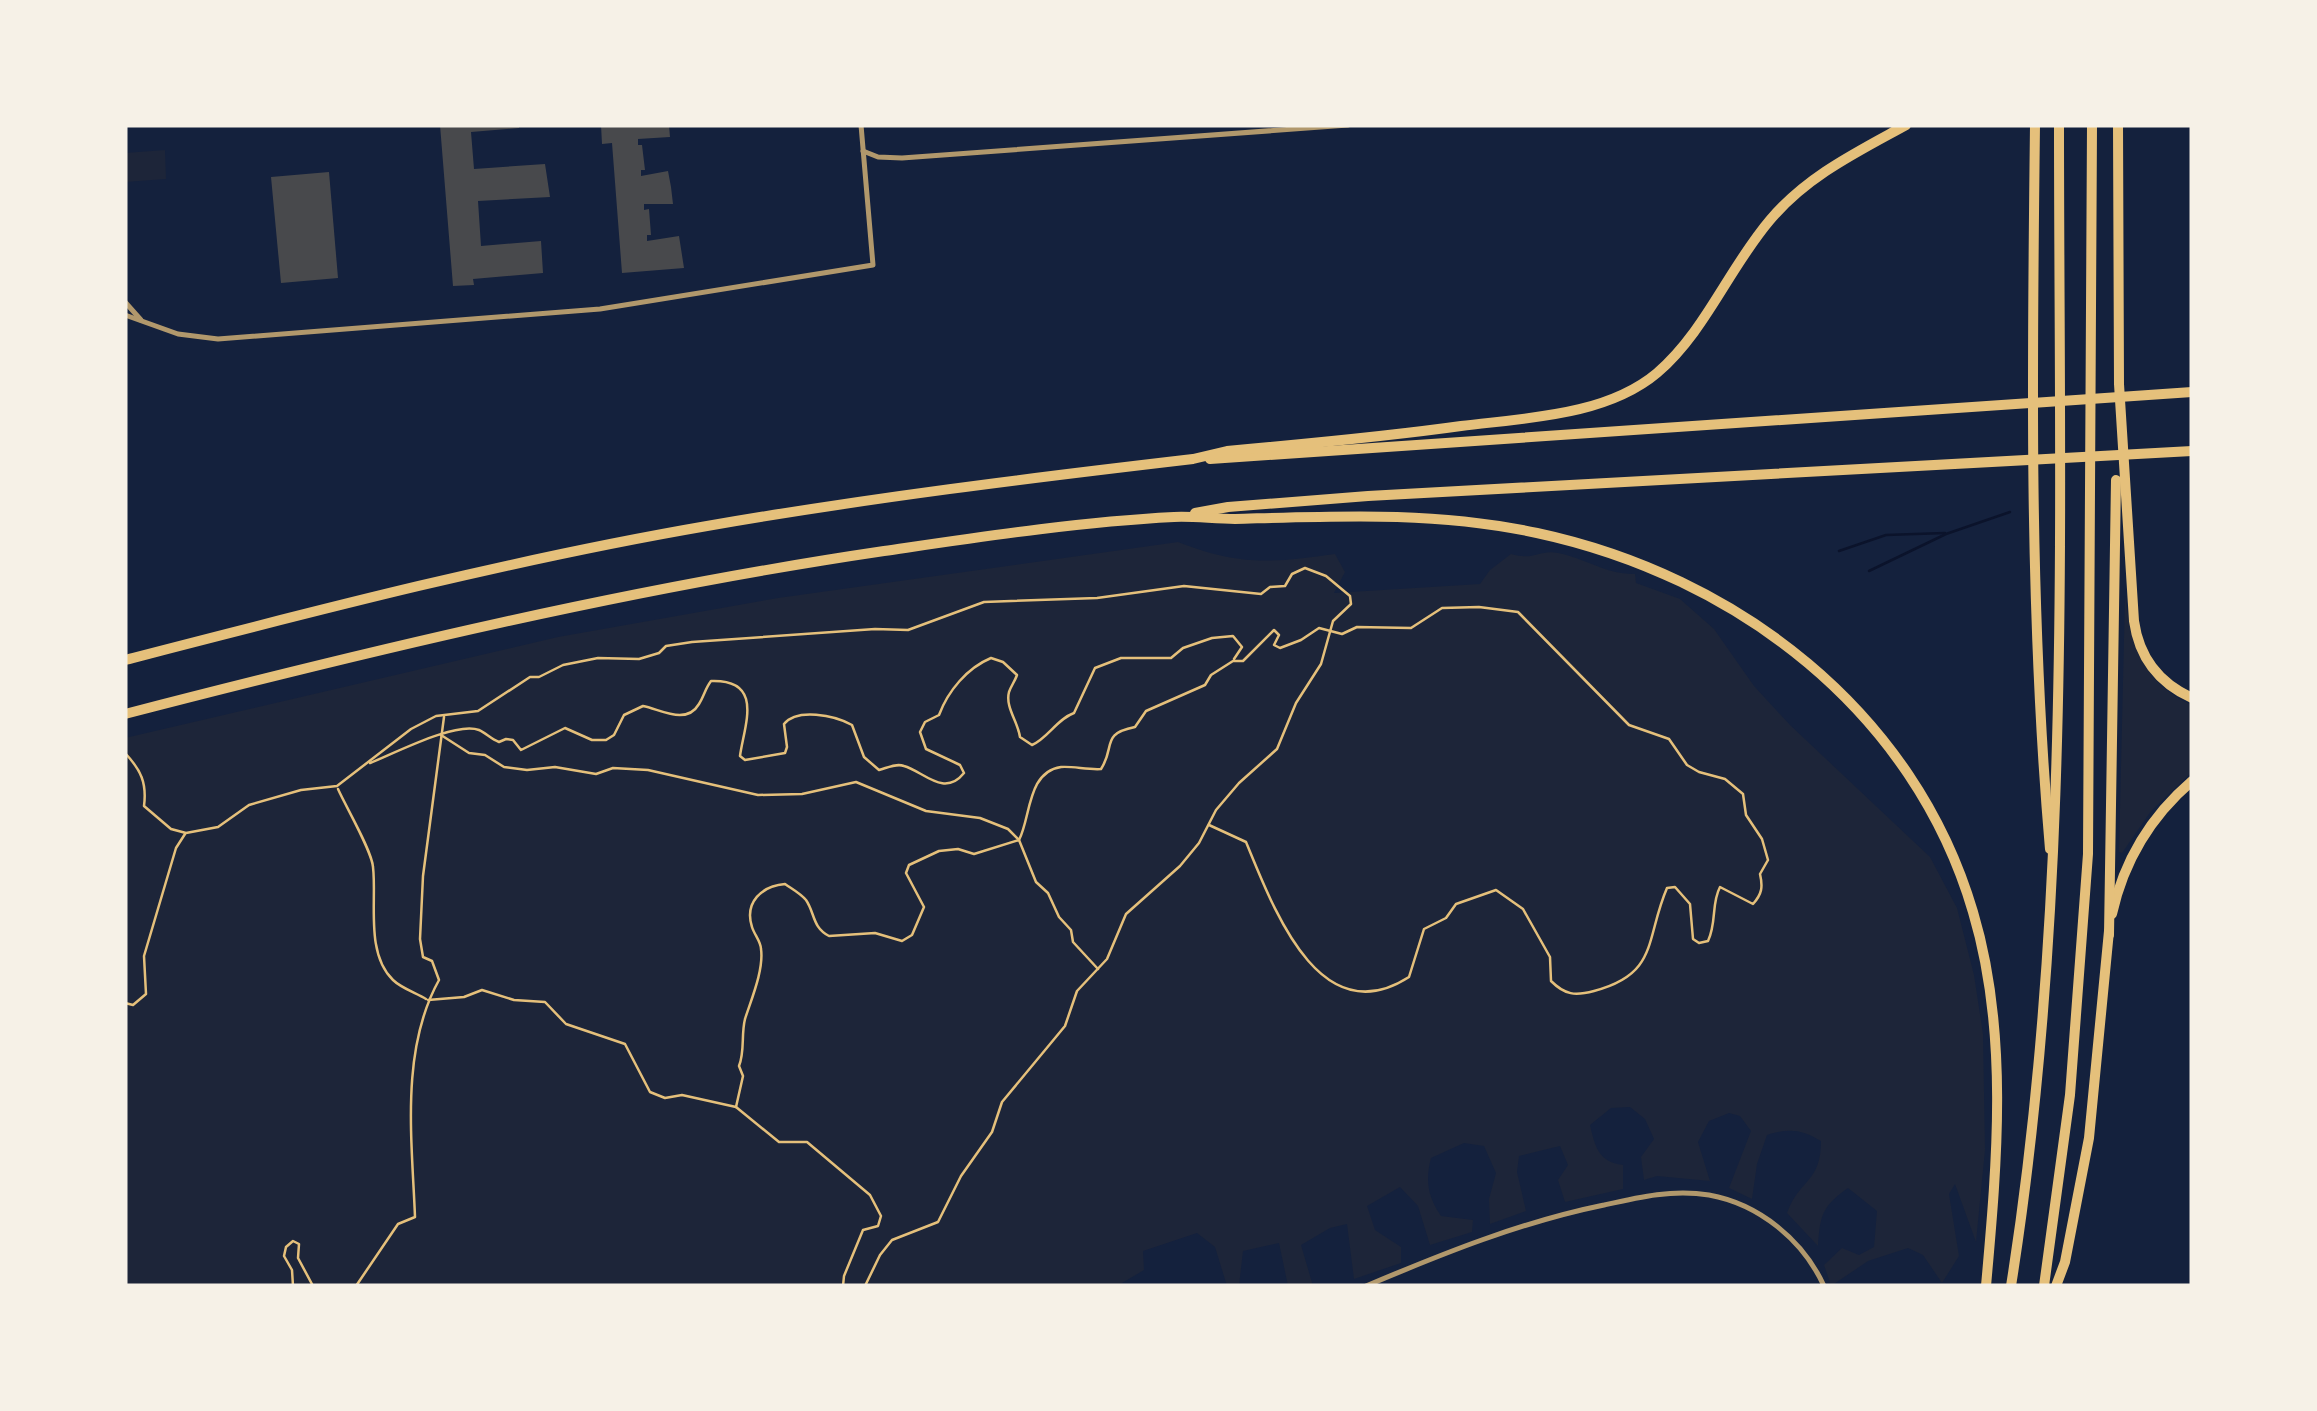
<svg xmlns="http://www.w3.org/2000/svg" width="2317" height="1411" font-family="Raleway,sans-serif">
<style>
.green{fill:#1d2539}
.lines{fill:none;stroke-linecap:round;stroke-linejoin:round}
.stream{stroke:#0b132b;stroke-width:2.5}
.building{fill:#48494c}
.path{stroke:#e5c07b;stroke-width:2.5}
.minor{stroke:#b1986c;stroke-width:5}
.motorway{stroke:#e5c07b;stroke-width:10}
</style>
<rect width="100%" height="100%" fill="#14213d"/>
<g class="green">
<polygon points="165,150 166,179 125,182 125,153"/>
<path d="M 1178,542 C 1240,566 1271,563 1335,554 L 1345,572 L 1334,593 L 1480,584 L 1490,570 L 1511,554 C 1534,561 1540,549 1558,553 C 1584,558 1608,575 1635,574 L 1636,583 L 1680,599 L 1714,629 L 1754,686 L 1790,725 L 1930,857 L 1957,908 L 1974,975 L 1983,1034 L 1985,1150 L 1976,1242 L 1955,1184 L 1949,1194 L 1959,1256 L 1942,1283 L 1923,1255 L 1908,1248 L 1868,1261 L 1831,1286 L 1824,1265 L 1842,1248 L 1859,1255 L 1874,1247 L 1877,1211 L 1848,1188 C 1822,1206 1820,1216 1818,1246 L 1787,1213 C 1799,1179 1821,1183 1821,1141 C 1802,1129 1788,1128 1767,1135 L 1757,1164 L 1752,1199 L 1729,1188 L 1751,1131 L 1740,1116 L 1729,1113 L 1709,1121 L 1698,1142 L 1710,1181 L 1657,1176 L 1644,1180 L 1641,1157 L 1654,1139 L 1645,1119 L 1630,1107 L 1611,1108 L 1590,1125 C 1595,1146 1598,1162 1623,1165 L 1623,1189 L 1565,1202 L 1558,1180 L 1568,1165 L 1560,1146 L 1519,1156 L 1517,1172 L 1526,1211 L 1490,1224 L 1489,1199 L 1496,1173 L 1484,1146 L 1464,1143 L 1431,1158 C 1425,1181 1428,1197 1441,1216 L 1473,1220 L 1472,1232 L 1430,1245 L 1418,1206 L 1400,1187 L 1367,1206 L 1375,1230 L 1401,1247 L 1401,1263 L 1354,1279 L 1347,1224 L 1330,1228 L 1301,1245 L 1313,1286 L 1288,1286 L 1279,1243 L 1243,1251 L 1239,1286 L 1227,1286 L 1215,1247 L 1197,1233 L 1143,1251 L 1144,1270 L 1117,1286 L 125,1286 L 125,738 L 558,637 L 778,598 Z"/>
<path d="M 2125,596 C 2132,645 2143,684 2192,705 L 2192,772 L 2151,811 L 2122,853 L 2119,852 Z"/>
</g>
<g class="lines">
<g class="stream">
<polyline points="1839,551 1886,535 1945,533"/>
<polyline points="1869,571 1946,534 2010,512"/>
</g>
</g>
<g class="building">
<polygon points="440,125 519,125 519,128 471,132 474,169 545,164 550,197 478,201 481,246 541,241 543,273 473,279 474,285 453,286"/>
<polygon points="601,125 669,125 670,137 638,139 638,145 642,145 645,170 641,170 641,176 668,171 671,187 673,204 644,204 644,210 649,209 651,235 647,235 647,241 679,236 684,268 622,273 612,143 602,144"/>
<polygon points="329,172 338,278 281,283 271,177"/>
</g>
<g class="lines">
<g class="path">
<polyline points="441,735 469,753 485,755 504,767 527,770 555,767 596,774 613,768 648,770 758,795 802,794 856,782 926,811 980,818 1008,829 1019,840 1036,882 1048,893 1059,917 1071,930 1073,942 1098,969"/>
<path d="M 125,753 C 141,770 147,783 144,806 L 171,829 L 186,833 L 218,827 L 249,805 L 301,790 L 337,786 L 411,729 L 436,716 L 478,711 L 530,677 L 539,677 L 563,665 L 598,658 L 639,659 L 659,653 L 666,646 L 692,642 L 875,629 L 908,630 L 984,602 L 1097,598 L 1184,586 L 1261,594 L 1270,587 L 1285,586 L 1292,574 L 1305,568 L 1326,576 L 1350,596 L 1351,604 L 1333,621 L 1321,664 L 1296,703 L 1277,749 L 1239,783 L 1216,810 L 1199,843 L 1180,866 L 1126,914 L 1107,959 L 1077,991 L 1065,1026 L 1002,1102 L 992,1132 L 961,1176 L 938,1222 L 892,1240 L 880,1255 L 865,1286"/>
<path d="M 370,763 C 393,754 456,721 479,730 C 486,733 491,739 499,742 L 506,739 L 513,740 L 521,750 L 565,728 L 592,740 L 606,740 L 614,735 L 624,715 L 643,706 C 660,709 686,726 699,704 C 704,696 705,689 711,681 C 765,679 744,726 740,756 L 745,760 L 785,753 L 787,747 L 784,724 C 797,708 834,715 852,725 L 864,757 L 879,770 C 887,768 896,763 904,766 C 923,771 944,798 964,773 L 960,765 L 926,749 L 920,732 L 925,722 L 939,715 C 948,691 967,668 991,658 L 1003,662 L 1017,675 C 1015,681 1011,686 1009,692 C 1005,707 1018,722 1020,737 L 1032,745 C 1048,738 1057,719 1074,713 L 1095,668 L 1121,658 L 1171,658 L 1183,648 L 1212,638 L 1233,636 L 1242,647 L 1234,659"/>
<path d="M 338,789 C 346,807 372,851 373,867 C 377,900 365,953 393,980 C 401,988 416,993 426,999"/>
<polyline points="428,1000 464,997 482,990 514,1000 545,1002 566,1024 625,1044 650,1092 665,1098 682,1095 736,1107 779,1142 807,1142 870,1195 881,1216 878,1226 863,1230 844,1276 843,1286"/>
<polyline points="125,1003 133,1005 146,994 144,956 176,848 185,834"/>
<path d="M 736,1107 L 743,1076 L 739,1066 C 745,1051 741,1035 745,1019 C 751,1000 764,970 761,949 C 761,942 754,934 752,927 C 744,902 762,886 785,884 C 792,889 800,893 806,900 C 815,913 812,927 829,936 L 875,933 L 902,941 L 912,935 L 924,907 L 906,873 L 909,865 L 939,851 L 958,849 L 974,854 L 1019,840 C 1031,817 1027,772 1061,767 C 1073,766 1088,770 1101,769 C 1116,746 1100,734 1135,727 L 1146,711 L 1205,685 L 1211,675 L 1233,661 L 1243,661 L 1274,630 L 1279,635 L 1274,645 L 1280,648 L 1301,640 L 1319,628 L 1342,634 L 1357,627 L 1411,628 L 1442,608 L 1479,607 L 1518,612 L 1629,725 L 1669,739 L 1687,765 L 1699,772 L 1725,779 L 1743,794 L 1746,815 L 1762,839 L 1768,860 L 1760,874 C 1763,887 1762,894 1753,904 L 1720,887 C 1711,904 1717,922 1708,941 L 1699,943 L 1693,939 L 1690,904 L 1675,887 L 1667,888 C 1645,939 1659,974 1594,991 C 1575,996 1565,995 1551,981 L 1550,957 L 1523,909 L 1496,890 L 1456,904 L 1446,918 L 1424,929 L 1409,977 C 1319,1035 1273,907 1246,842 L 1209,825"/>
<polyline points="293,1286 292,1270 284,1256 286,1247 293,1241 299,1244 298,1258 313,1286"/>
<path d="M 356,1286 L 398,1224 L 415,1217 C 412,1140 400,1050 439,980 L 432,961 L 423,957 L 420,939 L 423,876 L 444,717"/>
</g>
<g class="minor">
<polyline points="863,151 878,157 902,158 1348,125"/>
<polyline points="125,302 141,320"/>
<polyline points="125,315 178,334 218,339 600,309 873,265 861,125"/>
<path d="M 1366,1286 C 1444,1253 1521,1222 1604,1205 C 1639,1197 1673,1189 1709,1195 C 1759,1204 1803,1240 1824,1286"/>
</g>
<g class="motorway">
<path d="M 2035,125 C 2032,366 2029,609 2050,849"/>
<path d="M 2118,125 L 2119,384 L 2134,621 C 2139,657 2159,683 2192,698"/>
<polyline points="1210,459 2192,392"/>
<polyline points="1195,513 1228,507 1368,496 2192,451"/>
<path d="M 125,660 C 318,610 510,560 707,526 C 868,498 1030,478 1193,459 L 1227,451 C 1305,444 1383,437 1461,426 C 1525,418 1606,416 1657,373 C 1705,332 1729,268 1770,220 C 1807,176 1857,152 1906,125"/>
<path d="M 125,714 C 376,649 627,589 884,551 C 980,537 1077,522 1174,517 C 1194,516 1214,519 1235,519 C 1337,516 1436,511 1537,533 C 1737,576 1914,711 1973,912 C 2009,1032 1997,1163 1986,1286"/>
<path d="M 2112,914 C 2124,860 2150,817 2192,781"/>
<polyline points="2109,935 2116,480"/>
<path d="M 2011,1286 C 2072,902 2059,513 2059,125"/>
<polyline points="2044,1286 2070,1095 2088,854 2092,125"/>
<polyline points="2056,1286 2065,1262 2089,1138 2109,931"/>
</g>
</g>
<rect width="2317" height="1411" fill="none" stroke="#f6f1e7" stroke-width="255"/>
</svg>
